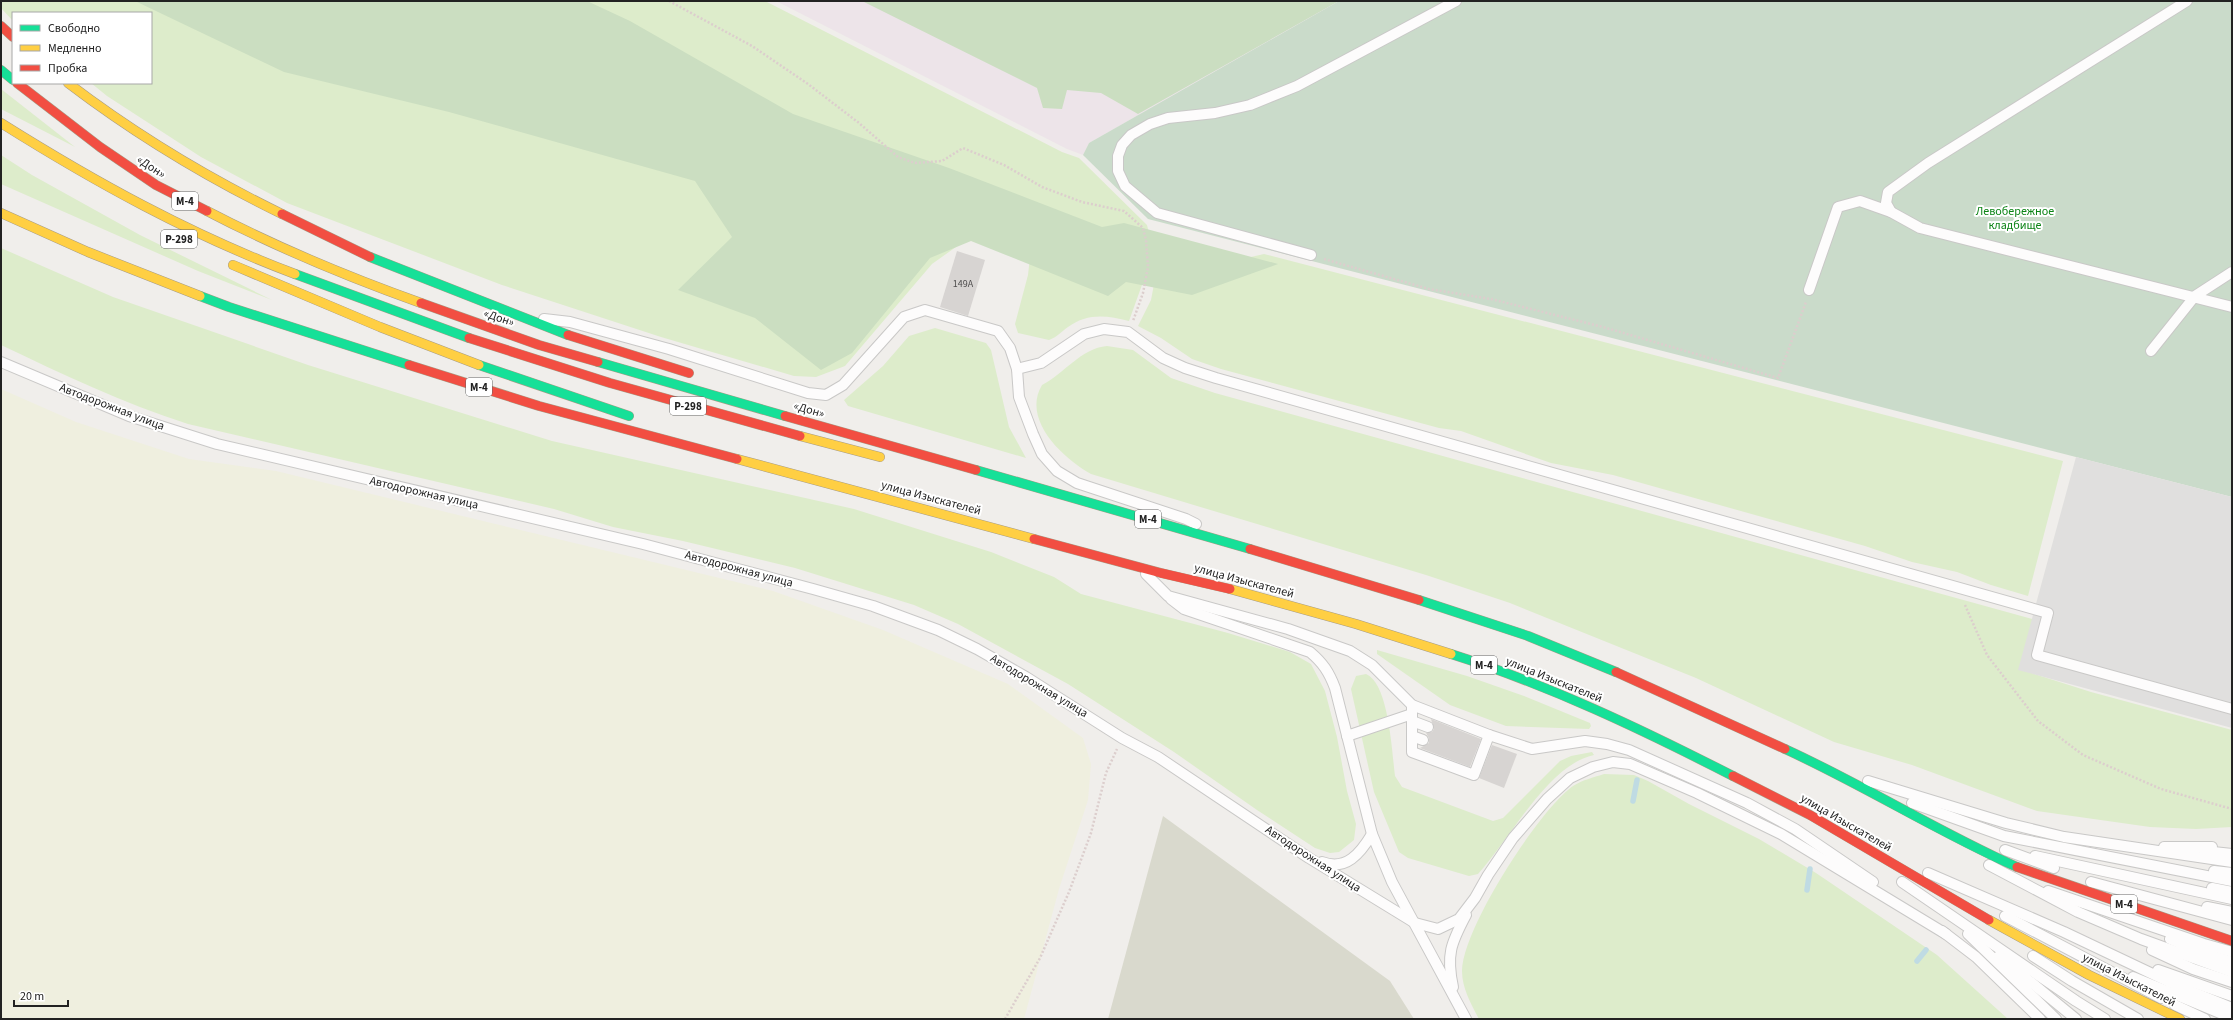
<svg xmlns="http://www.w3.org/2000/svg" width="2233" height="1020" font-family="'Source Sans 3',sans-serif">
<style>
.industrial{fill:#ede4e9}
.construction{fill:#d9d9cd}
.farmland{fill:#efefdf}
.grass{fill:#ddeccb}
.forest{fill:#cbdec1}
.cemetery{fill:#cadbca}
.parking{fill:#e0dfde}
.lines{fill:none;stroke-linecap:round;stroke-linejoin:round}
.stream{stroke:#bfdbe3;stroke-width:5.5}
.building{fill:#d7d4d2}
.lane-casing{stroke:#c9c8c7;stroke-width:12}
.fast-casing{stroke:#a79c86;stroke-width:10}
.slow-casing{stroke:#a79c86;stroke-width:10}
.jam-casing{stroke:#a79c86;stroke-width:10}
.path{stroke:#dccecd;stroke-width:2.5;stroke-dasharray:2 2;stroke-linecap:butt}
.lane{stroke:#fdfcfc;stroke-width:10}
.fast{stroke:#16e098;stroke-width:9}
.slow{stroke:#ffcf43;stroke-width:9}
.jam{stroke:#f24e42;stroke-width:9}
.labels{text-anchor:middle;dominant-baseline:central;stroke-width:4;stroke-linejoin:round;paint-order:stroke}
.number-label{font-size:10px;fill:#4f4e4e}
.shield{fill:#fff;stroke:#646464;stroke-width:1}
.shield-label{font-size:11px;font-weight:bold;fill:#222}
.street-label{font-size:12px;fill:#222;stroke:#fff}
.park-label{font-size:12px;fill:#0c8416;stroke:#fff}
</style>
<rect width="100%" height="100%" fill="#f0eeeb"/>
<polygon class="industrial" points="776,1 1339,1 1089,143 1083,155 1067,149"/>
<polygon class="construction" points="1163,816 1390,981 1414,1019 1108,1019"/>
<polygon class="farmland" points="1,389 76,422 189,459 276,471 773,591 883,630 1008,684 1083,738 1091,764 1088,800 1059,889 1024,1019 1,1019"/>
<g class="grass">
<polygon points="1,1 765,1 1062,152 1079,158 1147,225 1153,249 970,237 932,264 845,366 816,377 794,376 661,337 502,285 287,203 201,157 107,96 91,83 151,83 151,13 13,13 13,21 1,8"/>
<polygon points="1,89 75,147 1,109"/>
<polygon points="1,155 32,175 140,235 272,300 198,271 1,184"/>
<path d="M 1,248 L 113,297 L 308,365 L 552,441 L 854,509 L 991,552 L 1054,577 L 1081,594 L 1228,633 L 1290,652 L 1311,664 L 1325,691 L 1337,737 L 1347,791 L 1356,824 L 1354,840 L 1339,852 L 1330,853 L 1315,848 L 1257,810 L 1174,752 L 1068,684 L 958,624 L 914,605 L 795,568 L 683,541 L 613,527 L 554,509 L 188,424 C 123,403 62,374 1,345 Z"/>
<polygon points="1264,254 2063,461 2028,596 1991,585 1957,572 1912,562 1865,546 1613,475 1551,463 1461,431 1439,428 1221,369 1192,359 1161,338 1138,326 1151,300 1155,279"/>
<path d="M 1030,257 L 1143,282 L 1129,321 C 1106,315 1087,313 1068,327 C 1061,332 1057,337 1049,340 L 1018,333 L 1015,324 L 1028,275 Z"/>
<polygon points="935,328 986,343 991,350 1009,427 1026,458 848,406 844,400 883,366 909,336"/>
<path d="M 1107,346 L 1133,350 L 1171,378 L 1215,393 L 2036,620 L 2022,670 L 2091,692 L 2232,730 L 2232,827 L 2196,829 L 2150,827 L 2037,811 L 1912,765 L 1834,742 L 1696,678 L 1510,603 L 1426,575 L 1091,474 C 1064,459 1021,420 1042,385 C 1064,374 1081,348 1107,346 Z"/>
<polygon points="1377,650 1467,676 1524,696 1590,723 1591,726 1589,729 1506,726 1450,705 1377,654"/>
<path d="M 1366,674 C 1389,683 1392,753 1395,776 L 1402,787 L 1493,821 L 1503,818 L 1560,761 L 1571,756 L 1592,752 L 1594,755 C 1548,764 1509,841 1478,874 L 1469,876 L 1408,858 L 1399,852 L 1374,792 L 1351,689 L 1356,676 Z"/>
<path d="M 1604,774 L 1634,775 L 1648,781 L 1689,804 L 1759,839 L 1816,873 L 1937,955 L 2008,1019 L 1479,1019 C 1471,1004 1462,988 1462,971 C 1462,929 1539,810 1573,786 C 1582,780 1595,777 1604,774 Z"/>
</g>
<g class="forest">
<polygon points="135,1 587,1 630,21 793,114 949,168 1102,227 1124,223 1278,264 1192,295 1126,282 1108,296 971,241 930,258 852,353 821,370 755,318 678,290 732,237 695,181 449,112 284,72"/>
<polygon points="862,1 1339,1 1138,114 1101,93 1067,90 1062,109 1043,108 1037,88"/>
</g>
<polygon class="cemetery" points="1339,1 2232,1 2232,497 1148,219 1083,155 1089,143"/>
<polygon class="parking" points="2076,457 2232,497 2232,728 2018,670"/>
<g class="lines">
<g class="stream">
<polyline points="1633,801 1637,780"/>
<polyline points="1807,890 1810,869"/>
<polyline points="1917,961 1926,950"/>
</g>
</g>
<g class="building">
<polygon points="957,251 985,260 968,316 940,307"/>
<polygon points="1431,719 1481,739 1470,767 1420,748 1429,743 1429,738 1426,733 1432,732 1434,729"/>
<polygon points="1492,745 1517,754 1504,788 1479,778"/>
</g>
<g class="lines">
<g class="lane-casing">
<g id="lane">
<polyline points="1891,212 1886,203 1888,192 1928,163 2187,1"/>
<polyline points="1311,255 1157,213 1125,186 1118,171 1118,156 1122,145 1131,135 1150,124 1168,118 1215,113 1250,105 1297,86 1456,1"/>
<polyline points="1809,290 1838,207 1860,201 1891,212 1920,228 2232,307"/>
<polyline points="544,319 570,322 669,349 808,393 826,395 843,385 904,317 925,310 998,331 1010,348 1017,369 1019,397 1033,434 1042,454 1057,471 1077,483 1186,519 1196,524"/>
<polyline points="2151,351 2195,296 2232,272"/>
<polyline points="1,362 129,416 217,444 643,544 813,589 873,606 938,630 977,649 1026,677 1122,738 1158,757 1309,858 1415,923 1438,929 1459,919 1475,898 1488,875 1513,838 1547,799 1570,778 1593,767 1613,762 1630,764 1697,793 1781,834 1946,934"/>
<polyline points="1017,369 1041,363 1084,334 1104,329 1128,332 1163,358 1185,368 1216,378 2048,613 2037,655 2232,709"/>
<polyline points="1146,574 1168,596 1288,629 1350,651 1372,665 1412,705 1489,735 1532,749 1585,741 1607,744 1629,750 1747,803 1795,829 1873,882"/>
<path d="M 1171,599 L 1184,609 L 1310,652 C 1323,663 1329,672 1335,688 L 1372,834 L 1392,882 L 1466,1019"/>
<polyline points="1412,705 1412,752 1474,775 1489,735"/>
<polyline points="1412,721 1428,727"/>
<polyline points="1347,736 1412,714"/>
<polyline points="1412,736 1423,740"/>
<polyline points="1868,781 2006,823 2064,837 2232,862"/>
<polyline points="1912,803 2004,836 2232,881"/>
<polyline points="2164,847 2212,847"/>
<polyline points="2005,850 2054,868"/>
<polyline points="2204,851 2232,854"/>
<polyline points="2035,856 2232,899"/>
<path d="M 1322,862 C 1346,871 1360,854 1372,834"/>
<polyline points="1989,865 2078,912 2141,939 2232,972"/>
<polyline points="2214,871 2232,873"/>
<polyline points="1928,873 2064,932 2180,987 2232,1008"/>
<polyline points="1902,882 2076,1001 2105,1019"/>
<polyline points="2091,882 2232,920"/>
<polyline points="2212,888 2232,892"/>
<polyline points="2048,891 2204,944 2232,952"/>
<polyline points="2207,907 2232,912"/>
<polyline points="2005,916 2161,998"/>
<polyline points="1942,931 1976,957 2040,1019"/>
<polyline points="1968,934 2056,1019"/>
<polyline points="2170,939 2200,952 2232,962"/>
<polyline points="2152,950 2193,969 2232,982"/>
<polyline points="1999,956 2076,1019"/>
<polyline points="2033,956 2072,981 2138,1019"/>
<polyline points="2158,970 2232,996"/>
<polyline points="2133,977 2232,1018"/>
<path d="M 1453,987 C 1446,955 1451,943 1466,915"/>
<polyline points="2175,1005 2205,1019"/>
</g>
</g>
<g class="fast-casing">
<g id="fast">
<polyline points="1,70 13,80"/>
<polyline points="370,257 568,335"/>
<polyline points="295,274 469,338"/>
<polyline points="200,296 229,307 409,365"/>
<polyline points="598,362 785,416"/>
<polyline points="479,365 629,416"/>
<polyline points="976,470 1250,549"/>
<polyline points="1419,600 1528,636 1616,672"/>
<path d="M 1451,654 C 1549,685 1641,729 1733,776"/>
<path d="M 1785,749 C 1864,785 1938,832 2017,867"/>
</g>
</g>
<g class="slow-casing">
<g id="slow">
<path d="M 68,83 C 135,134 206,177 282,214"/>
<path d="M 1,123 C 95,182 191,235 295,274"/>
<path d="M 207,211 C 276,247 348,277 421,303"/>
<polyline points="1,213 88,252 200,296"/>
<polyline points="233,265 380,327 479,365"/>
<polyline points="800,436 880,457"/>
<polyline points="737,459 1034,539"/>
<polyline points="1230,589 1356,624 1451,654"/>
<polyline points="1989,920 2089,975 2180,1019"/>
</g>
</g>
<g class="jam-casing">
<g id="jam">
<polyline points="1,26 13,37"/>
<polyline points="17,83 100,147 156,185 207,211"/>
<polyline points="282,214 370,257"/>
<polyline points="421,303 539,345 598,362"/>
<polyline points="568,335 689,373"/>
<polyline points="469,338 610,383 800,436"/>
<polyline points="409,365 539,406 737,459"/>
<polyline points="785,416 976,470"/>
<polyline points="1034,539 1161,573 1230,589"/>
<polyline points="1250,549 1419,600"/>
<polyline points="1616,672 1785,749"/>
<polyline points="1733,776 1810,815 1989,920"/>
<polyline points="2017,867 2232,941"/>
</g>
</g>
<g class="path">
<polyline points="669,1 752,46 808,84 859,123 898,157 915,163 942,161 963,148 1004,165 1042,187 1082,202 1124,211 1143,228 1146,240 1148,267 1143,293 1133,321"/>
<polyline points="1324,259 1429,289 1491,299 1603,327 1778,378 1806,302"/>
<polyline points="1965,605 1987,655 2038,721 2083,755 2161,789 2232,809"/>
<polyline points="1005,1019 1040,958 1069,892 1091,833 1106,773 1117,749"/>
</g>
<use href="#lane" class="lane"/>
<use href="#fast" class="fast"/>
<use href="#slow" class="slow"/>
<use href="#jam" class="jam"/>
</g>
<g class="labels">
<g class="number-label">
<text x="963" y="284">149А</text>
</g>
<g class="shield">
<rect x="172" y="192" width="26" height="18" rx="3"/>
<rect x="161" y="230" width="36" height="18" rx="3"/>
<rect x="466" y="378" width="26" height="18" rx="3"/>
<rect x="670" y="397" width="36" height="18" rx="3"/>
<rect x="1135" y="510" width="26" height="18" rx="3"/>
<rect x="1471" y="656" width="26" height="18" rx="3"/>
<rect x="2111" y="895" width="26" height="18" rx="3"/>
</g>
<g class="shield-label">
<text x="185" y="201">М-4</text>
<text x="179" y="239">Р-298</text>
<text x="479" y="387">М-4</text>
<text x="688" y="406">Р-298</text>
<text x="1148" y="519">М-4</text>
<text x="1484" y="665">М-4</text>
<text x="2124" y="904">М-4</text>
</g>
<g class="street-label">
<text transform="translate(151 167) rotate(33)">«Дон»</text>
<text transform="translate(499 318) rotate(19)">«Дон»</text>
<text transform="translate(112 407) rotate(21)">Автодорожная улица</text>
<text transform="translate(809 410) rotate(16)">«Дон»</text>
<text transform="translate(424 493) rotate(13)">Автодорожная улица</text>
<text transform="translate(931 498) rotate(15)">улица Изыскателей</text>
<text transform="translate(739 569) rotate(15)">Автодорожная улица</text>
<text transform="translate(1244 581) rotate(15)">улица Изыскателей</text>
<text transform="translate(1554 680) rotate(22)">улица Изыскателей</text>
<text transform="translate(1039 686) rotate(31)">Автодорожная улица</text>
<text transform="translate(1846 823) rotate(30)">улица Изыскателей</text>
<text transform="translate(1313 859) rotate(33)">Автодорожная улица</text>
<text transform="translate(2129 980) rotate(27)">улица Изыскателей</text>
</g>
<g class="park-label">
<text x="2015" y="211">Левобережное<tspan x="2015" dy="14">кладбище</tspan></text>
</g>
</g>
<rect width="2233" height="1020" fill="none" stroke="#222222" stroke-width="4"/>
<rect x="12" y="12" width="140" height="72" fill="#ffffff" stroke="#a7a7a7"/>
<rect x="20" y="25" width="20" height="6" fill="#16e098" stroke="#a7a7a7"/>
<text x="48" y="32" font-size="12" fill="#222222">Свободно</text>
<rect x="20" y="45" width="20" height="6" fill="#ffcf43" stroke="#a7a7a7"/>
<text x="48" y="52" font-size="12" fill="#222222">Медленно</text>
<rect x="20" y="65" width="20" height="6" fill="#f24e42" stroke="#a7a7a7"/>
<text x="48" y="72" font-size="12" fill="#222222">Пробка</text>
<path d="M14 1000v6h54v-6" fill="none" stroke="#222222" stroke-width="2"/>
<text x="20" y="1000" font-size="12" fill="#222222" stroke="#ffffff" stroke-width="3" paint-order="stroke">20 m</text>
</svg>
